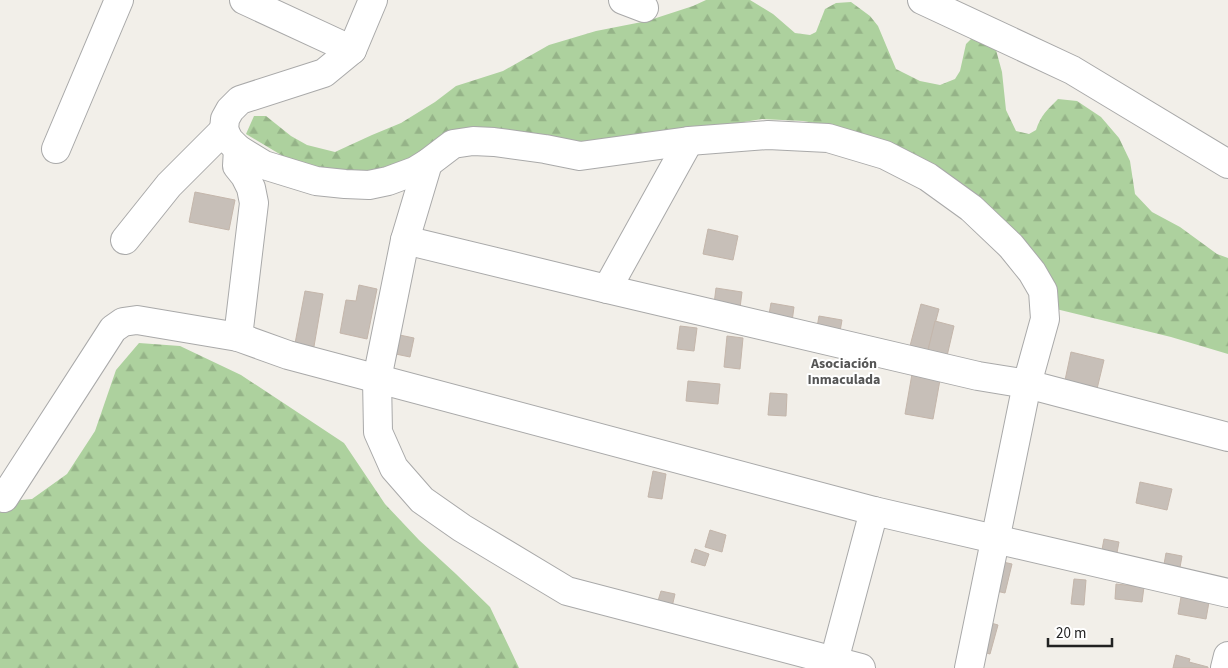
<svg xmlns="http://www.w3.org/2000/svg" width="1228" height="668" font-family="'Source Sans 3',sans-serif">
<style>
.forest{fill:url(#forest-firs)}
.building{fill:#c7bfb8;stroke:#c4b6ab}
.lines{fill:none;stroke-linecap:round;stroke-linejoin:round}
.minor-casing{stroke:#a9a9a9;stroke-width:30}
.minor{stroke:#fff;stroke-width:28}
.labels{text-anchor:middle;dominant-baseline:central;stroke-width:4;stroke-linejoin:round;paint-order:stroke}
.neighbourhood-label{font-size:14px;font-weight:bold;fill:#555;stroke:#fff}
</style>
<defs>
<pattern id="forest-firs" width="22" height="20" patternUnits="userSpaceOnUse" patternTransform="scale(1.25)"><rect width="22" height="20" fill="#add19e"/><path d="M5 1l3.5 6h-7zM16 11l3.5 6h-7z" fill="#95b388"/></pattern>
</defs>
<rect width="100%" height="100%" fill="#f2efe9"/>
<g class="forest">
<path d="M 706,0 L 750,0 L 773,14 L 795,33 L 810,35 L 816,32 L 825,9 L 836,3 L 851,2 L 870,16 L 878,26 L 896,69 L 920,81 L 940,85 L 955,79 L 960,71 L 966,44 L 972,38 L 990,46 L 996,50 L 1002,72 L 1006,110 L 1016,131 L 1029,134 L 1036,130 C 1041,115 1047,110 1058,99 L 1077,101 L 1101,117 L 1119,138 L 1130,161 L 1135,194 L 1152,212 L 1180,227 L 1217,254 L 1228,258 L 1228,354 L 1171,337 L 1052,308 L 1024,256 L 839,127 L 803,121 L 762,119 L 690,131 L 611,155 L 519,143 L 333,186 L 246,134 L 254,116 L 266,116 L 291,136 L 307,145 L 335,152 L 372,135 L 401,123 L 435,102 L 456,86 L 503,71 L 549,45 L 596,31 L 647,21 L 693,6 Z"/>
<polygon points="139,343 180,346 241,375 344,443 385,504 419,540 456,574 490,607 519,668 0,668 0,502 32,499 67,474 95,431 116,370"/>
</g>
<g class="building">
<polygon points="195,192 235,200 229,230 189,222"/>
<polygon points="708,229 738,236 733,260 703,254"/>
<polygon points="359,285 377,289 367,339 340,333 346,300 356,301"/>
<polygon points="716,288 742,292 739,316 713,312"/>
<polygon points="305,291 323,294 312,358 293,354"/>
<polygon points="771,303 794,307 791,329 767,326"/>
<polygon points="921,304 939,309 928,350 910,346"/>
<polygon points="819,316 842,320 839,337 816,333"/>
<polygon points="935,321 954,326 947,356 928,350"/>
<polygon points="680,326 697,328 694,351 677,349"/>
<polygon points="390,333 414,338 410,357 386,352"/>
<polygon points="727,336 743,338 740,369 724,367"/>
<polygon points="1071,352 1104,360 1096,393 1064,385"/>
<polygon points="912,374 940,380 933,419 905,414"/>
<polygon points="688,381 720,384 718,404 686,401"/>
<polygon points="770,393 787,394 786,416 768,415"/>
<polygon points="653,471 666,474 662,499 648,497"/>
<polygon points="1140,482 1172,489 1167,510 1136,503"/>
<polygon points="710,530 726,535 722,552 705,547"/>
<polygon points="1104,539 1119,542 1116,558 1101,555"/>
<polygon points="695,549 709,554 705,566 691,562"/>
<polygon points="1166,553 1182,556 1179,573 1163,570"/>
<polygon points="994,560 1012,564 1005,593 987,589"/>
<polygon points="1074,579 1086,580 1084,605 1071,604"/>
<polygon points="1116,584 1144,587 1142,602 1115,599"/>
<polygon points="661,591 675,594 672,607 657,604"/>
<polygon points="1181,597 1209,602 1206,619 1178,614"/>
<polygon points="984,621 998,625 990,654 976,650"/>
<polygon points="1176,655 1190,659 1189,662 1208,667 1208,668 1173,668"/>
</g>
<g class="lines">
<g class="minor-casing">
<g id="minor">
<polyline points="244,0 352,50"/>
<polyline points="623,0 644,8"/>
<polyline points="922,0 1072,70 1228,164"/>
<polyline points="224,130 225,119 230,110 240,100 324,73 352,50 373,0"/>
<polyline points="56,149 119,0"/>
<polyline points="428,163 405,240 377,379 378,432 394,468 422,500 462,528 567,591 861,668"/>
<polyline points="125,240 169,185 224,130 229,140 238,149 264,165 316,181 345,184 369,185 388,181 415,171 428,163 453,144 473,141 494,142 545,149 580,156 689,141 768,135 828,138 885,155 928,177 971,208 1011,246 1032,272 1043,291 1045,319 1027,384 969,668"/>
<polyline points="405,240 607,289 978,376 1027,384 1228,437"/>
<polyline points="607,289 689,141"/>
<polyline points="238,337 254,203 251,188 245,176 237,166 238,149"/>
<polyline points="4,498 113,329 123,322 137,320 238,337 288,355 874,511 1228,593"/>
<polyline points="834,661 874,511"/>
<polyline points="1225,668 1228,656"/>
</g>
</g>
<use href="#minor" class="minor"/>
</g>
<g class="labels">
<g class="neighbourhood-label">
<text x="844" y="364">Asociación<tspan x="844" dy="16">Inmaculada</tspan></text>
</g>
</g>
<path d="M1048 638v8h64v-8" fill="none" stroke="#222222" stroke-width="2.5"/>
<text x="1056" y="638" font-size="15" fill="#222222" stroke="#ffffff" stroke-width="4" paint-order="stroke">20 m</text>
</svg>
